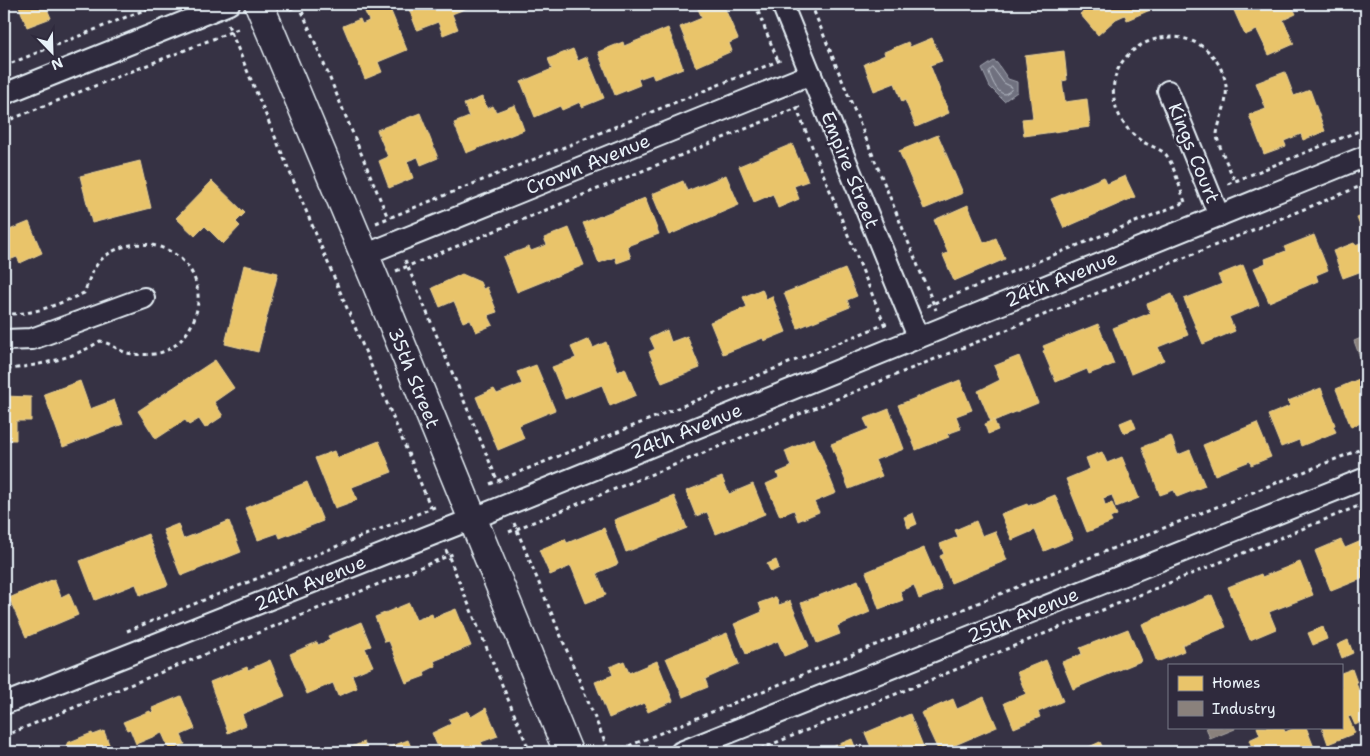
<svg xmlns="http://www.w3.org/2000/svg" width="1370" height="756" font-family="'Shantell Sans',sans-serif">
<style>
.water{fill:#70717f;stroke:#a0a4af}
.homes{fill:#e9c46a;stroke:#e9d295}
.industry{fill:#8a817c;stroke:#a6a3a1}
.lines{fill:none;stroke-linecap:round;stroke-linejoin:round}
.shore{stroke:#b8bec8;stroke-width:1}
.street-casing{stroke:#e8f1f8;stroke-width:24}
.secondary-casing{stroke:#e8f1f8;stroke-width:31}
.path{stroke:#e8f1f8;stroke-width:3;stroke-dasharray:4 4;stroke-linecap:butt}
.street{stroke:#2f2a3d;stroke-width:20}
.secondary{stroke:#2f2a3d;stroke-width:28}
.labels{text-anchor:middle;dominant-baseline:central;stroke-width:5;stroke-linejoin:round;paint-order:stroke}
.street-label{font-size:19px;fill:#e8f1f8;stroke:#2f2a3d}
</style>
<rect width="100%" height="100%" fill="#363244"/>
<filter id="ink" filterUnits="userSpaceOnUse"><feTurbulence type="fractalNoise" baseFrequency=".02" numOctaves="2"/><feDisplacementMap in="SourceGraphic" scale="10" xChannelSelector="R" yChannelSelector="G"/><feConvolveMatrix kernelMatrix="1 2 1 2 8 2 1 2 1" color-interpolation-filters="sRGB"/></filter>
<g filter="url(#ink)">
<polygon class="water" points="994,61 997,63 1008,79 1017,82 1017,92 1004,101 990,87 982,69"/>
<g class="homes">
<polygon points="18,4 45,4 51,18 27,27"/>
<polygon points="365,4 388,4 407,50 378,62 382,72 365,79 343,26 360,19 362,24 369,21 362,5"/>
<polygon points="407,4 465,4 467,8 452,14 458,29 443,35 438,22 417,30"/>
<polygon points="696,4 723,4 738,39 729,43 732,51 696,67 680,27 702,18"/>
<polygon points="1092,4 1153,4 1148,6 1150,10 1127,20 1125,15 1116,19 1098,35 1080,14"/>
<polygon points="1237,4 1291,4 1296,14 1283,20 1294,44 1269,55 1257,30 1245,35 1232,6"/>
<polygon points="668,28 683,68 654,79 652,74 638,79 640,85 615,95 598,52 623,42 624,46"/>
<polygon points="932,38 942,61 930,65 949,113 916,127 905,100 902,102 895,83 874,91 864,64 885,55 884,52 908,42 910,47"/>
<polygon points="573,49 578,61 587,57 604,98 582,107 580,102 562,110 560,106 535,117 521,82 552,69 548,59"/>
<polygon points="1064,51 1067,80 1062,81 1065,102 1087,99 1090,127 1024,136 1022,119 1033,118 1025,56"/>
<polygon points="1285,72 1294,96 1310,90 1325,131 1303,140 1301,134 1284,141 1286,146 1264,154 1249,115 1266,109 1256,83"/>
<polygon points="482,97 487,109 493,106 496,112 515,105 524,130 466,153 454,123 469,117 464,104"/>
<polygon points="420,113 438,158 421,165 418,157 407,161 413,178 389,188 379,161 388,157 377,130"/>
<polygon points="938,135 963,193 924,209 899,151"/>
<polygon points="792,144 808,181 794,186 799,199 778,208 773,194 754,202 739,166"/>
<polygon points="140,161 151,208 92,223 80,176"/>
<polygon points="726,175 739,205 669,235 652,194 683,181 687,191"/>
<polygon points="1125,176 1135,197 1064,228 1051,199 1104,177 1107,184"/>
<polygon points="212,181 245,213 236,222 240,226 223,244 205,226 195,236 176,218"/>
<polygon points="645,198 659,234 627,246 631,258 617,263 615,257 599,263 583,223"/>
<polygon points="968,205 984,243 996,238 1005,259 954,281 943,255 948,253 934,220"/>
<polygon points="1366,214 1366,281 1362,271 1343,278 1333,251 1354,243 1355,245 1366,241 1357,218"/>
<polygon points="29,222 42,253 20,263 17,257 4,262 4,225 7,231"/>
<polygon points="569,228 584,265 517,292 503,257 529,247 531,251 547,245 544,238"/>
<polygon points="1314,235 1328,270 1316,275 1318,281 1269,302 1254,268 1266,263 1265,259 1286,251 1284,247"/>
<polygon points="244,265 278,273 258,352 225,344"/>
<polygon points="1243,265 1259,305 1229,317 1235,331 1203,344 1184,299 1222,284 1218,275"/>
<polygon points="845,269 857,296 847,300 850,307 798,328 784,293"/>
<polygon points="462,274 480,282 483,289 487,287 497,312 488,315 493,325 476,332 470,319 463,322 454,301 440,307 432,288"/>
<polygon points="762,289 766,299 772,296 786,332 764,341 763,338 723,354 710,322 747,307 743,297"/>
<polygon points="1172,294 1188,335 1158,347 1164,360 1131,374 1113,328 1150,313 1147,304"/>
<polygon points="1098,324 1114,364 1089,374 1087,369 1056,382 1043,351 1045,350 1043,346"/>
<polygon points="667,330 671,342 687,336 700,368 662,383 649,352 655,349 650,338"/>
<polygon points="589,339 593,348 606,342 618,372 625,368 636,395 610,406 602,385 565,399 552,367 576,358 571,347"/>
<polygon points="1019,356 1038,403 991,422 978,391 1000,380 994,366"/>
<polygon points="215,360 234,388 214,402 223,416 205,428 199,419 189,425 185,420 156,439 138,411"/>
<polygon points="536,365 555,410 519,425 524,439 498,450 476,397 494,389 497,394 522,384 517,372"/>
<polygon points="1359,379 1360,382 1366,379 1366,421 1351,427 1336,389"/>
<polygon points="960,380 972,410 956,416 961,429 947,434 949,437 916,450 898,405"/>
<polygon points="80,381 90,409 114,400 123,424 63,447 44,394"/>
<polygon points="1321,388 1335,425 1333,426 1336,432 1301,446 1299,440 1281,447 1268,415 1290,406 1288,401"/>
<polygon points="4,396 31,397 31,421 16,421 16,440 4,440"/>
<polygon points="889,409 904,449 875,460 882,476 849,489 831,444 869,429 864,419"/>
<polygon points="1132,418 1136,428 1124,433 1120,423"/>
<polygon points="994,420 998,430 988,434 985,424"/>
<polygon points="1257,423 1271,457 1251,465 1250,461 1215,475 1203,445"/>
<polygon points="1171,436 1178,455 1190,450 1205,486 1177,497 1174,490 1160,495 1142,447"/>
<polygon points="814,438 836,493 814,502 819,512 798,521 794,510 780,516 766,484 779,478 777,473 791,467 785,451"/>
<polygon points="379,441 392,472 352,487 357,500 335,508 315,458 334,451 337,458"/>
<polygon points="1102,452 1107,463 1122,457 1139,498 1116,507 1112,495 1103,498 1105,505 1112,503 1117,515 1110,518 1112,522 1087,532 1066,479 1090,469 1086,458"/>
<polygon points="722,477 729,494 753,484 765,514 716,534 707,512 696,516 686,491"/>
<polygon points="307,482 323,521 280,538 278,533 258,540 245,508"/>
<polygon points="1055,495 1073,539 1044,551 1035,530 1012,540 1001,514 1027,504 1028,506"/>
<polygon points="674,496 687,528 626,552 614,520"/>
<polygon points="913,513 917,524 908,528 904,517"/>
<polygon points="229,521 241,552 181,576 163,530 178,524 183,539"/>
<polygon points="976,521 982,536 995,531 1007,560 951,583 940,556 944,554 940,544 958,537 955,530"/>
<polygon points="604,528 618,564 597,573 606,595 586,603 571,566 550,575 539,550 565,539 567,543"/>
<polygon points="148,534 168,585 140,595 136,584 95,600 80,561"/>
<polygon points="1366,539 1366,577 1331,591 1315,551 1341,540 1345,548"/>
<polygon points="924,548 942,590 919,599 914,585 900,591 903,600 879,609 866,572"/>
<polygon points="776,560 779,568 771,572 767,564"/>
<polygon points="1300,562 1313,595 1269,612 1276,629 1250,640 1228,587 1261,574 1262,577"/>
<polygon points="54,579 61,597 69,593 78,615 26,637 9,598"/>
<polygon points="858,580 870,612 837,626 840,634 817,643 801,603"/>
<polygon points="1212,595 1226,627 1182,645 1184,651 1157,662 1142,624"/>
<polygon points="776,597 779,605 790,601 809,646 784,656 778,641 746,654 734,624 762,612 759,603"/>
<polygon points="409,603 416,620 432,614 433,618 456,609 471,646 434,661 436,666 424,672 425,676 406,683 389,641 385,642 375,617"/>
<polygon points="361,622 371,646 365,648 373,666 352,675 357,688 338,696 333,683 307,694 290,654 317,642 318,645 330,640 328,636"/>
<polygon points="1323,627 1327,639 1313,645 1308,633"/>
<polygon points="1128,629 1141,661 1073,689 1062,662 1082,654 1080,648"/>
<polygon points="727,633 739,664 705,679 708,687 683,697 666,658"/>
<polygon points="1348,640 1353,653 1342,658 1337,645"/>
<polygon points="270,660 285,696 242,714 246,725 228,733 210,682 247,667 248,670"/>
<polygon points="1046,660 1063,701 1038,712 1040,717 1014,728 1004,703 1026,694 1017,672"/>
<polygon points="624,661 629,673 657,661 673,701 648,712 644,703 609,718 595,682 613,675 610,667"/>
<polygon points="1352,669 1357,683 1356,683 1366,709 1366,720 1355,725 1351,716 1348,717 1355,733 1328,744 1322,727 1341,727 1341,673"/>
<polygon points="181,696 195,729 181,735 185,744 170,751 162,733 136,744 130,729 127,730 123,722 150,711 151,713 153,711 152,708"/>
<polygon points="984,697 997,727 939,752 921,713 953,699 957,709"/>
<polygon points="486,708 498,736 481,742 486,752 440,752 432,733 451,724 449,719 468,711 471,717"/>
<polygon points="910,714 925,751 907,752 906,749 898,752 873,752 865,733"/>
<polygon points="1257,727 1283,727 1285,732 1297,727 1306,727 1315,750 1311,752 1254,752 1249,740 1260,735"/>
<polygon points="104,731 112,752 56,752 68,747 67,743 92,733 93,735"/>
<polygon points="852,739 857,752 820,752"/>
<polygon points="408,740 413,752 377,752"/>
<polygon points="364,742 368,752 345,752 344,750"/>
<polygon points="1100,742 1105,752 1092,752 1089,747"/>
</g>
<g class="industry">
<polygon points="1366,336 1366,367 1364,368 1354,341"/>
<polygon points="1206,727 1234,727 1235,729 1210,739"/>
</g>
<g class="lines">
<path class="shore" d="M 993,68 L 1004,83 L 1012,87 L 1011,90 C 1010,91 1006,94 1004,94 C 996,92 991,78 989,72 Z"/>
<g class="street-casing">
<g id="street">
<polyline points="782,4 918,337"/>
<polyline points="1168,91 1219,216"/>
<polyline points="4,94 229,4"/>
<polyline points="364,255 811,74"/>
<polyline points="4,340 32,339 144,298"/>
<polyline points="4,704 472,519 1366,156"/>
<polyline points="681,752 1366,478"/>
</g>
</g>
<g class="secondary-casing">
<polyline id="secondary" points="259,4 375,280 568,752"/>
</g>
<g class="path">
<polyline points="299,4 388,218"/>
<polyline points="755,4 778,61"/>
<polyline points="811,4 936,310"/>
<polyline points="290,9 303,4"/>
<polyline points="228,25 431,508"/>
<polyline points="4,66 159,4"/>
<polyline points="796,107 885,326"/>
<polyline points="4,122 238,29"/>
<polyline points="1228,184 1366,128"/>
<path d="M 1185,202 C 1180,189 1174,166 1167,156 C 1163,150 1153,147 1147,144 C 1131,136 1120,122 1115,104 C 1100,41 1192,9 1221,69 C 1229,85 1227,101 1221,117 C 1220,122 1217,130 1217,135 C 1217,143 1231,172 1235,181"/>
<polyline points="376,223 783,59"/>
<polyline points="405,260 498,482"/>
<polyline points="396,271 802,106"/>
<polyline points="927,306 1185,202"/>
<path d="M 4,314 C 34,315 56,305 84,293 C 88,285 90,273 96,266 C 103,255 118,247 131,245 C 160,240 191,257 197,287 C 203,315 184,350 154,354 C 145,355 132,355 124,352 C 115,348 110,343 100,341 C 72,360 37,365 4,370"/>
<polyline points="490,484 890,322"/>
<polyline points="514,523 609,752"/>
<polyline points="509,532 1366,184"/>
<polyline points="446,550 530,752"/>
<polyline points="127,631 437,506"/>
<polyline points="4,736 455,553"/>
<polyline points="614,752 1039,578 1366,447"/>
<polyline points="753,752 1366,503"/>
</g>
<use href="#street" class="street"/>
<use href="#secondary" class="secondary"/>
</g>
</g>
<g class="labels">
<g class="street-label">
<text transform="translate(1194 153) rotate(68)">Kings Court</text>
<text transform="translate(588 164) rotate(-22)">Crown Avenue</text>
<text transform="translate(850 170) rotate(68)">Empire Street</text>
<text transform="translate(1061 279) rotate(-22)">24th Avenue</text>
<text transform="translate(414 378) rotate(68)">35th Street</text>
<text transform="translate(686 431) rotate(-22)">24th Avenue</text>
<text transform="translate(310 583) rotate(-22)">24th Avenue</text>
<text transform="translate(1023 615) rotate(-22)">25th Avenue</text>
</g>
</g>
<rect width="1370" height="756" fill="none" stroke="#2f2a3d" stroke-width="20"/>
<rect x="10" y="10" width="1350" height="736" fill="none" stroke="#e8f1f8" stroke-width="2" filter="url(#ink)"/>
<rect x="1168" y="664" width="175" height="65" fill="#2f2a3d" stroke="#797a88"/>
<rect x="1178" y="676" width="25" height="15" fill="#e9c46a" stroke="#797a88"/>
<text x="1212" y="688" font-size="15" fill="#e8f1f8">Homes</text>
<rect x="1178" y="701" width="25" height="15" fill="#8a817c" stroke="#797a88"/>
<text x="1212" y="714" font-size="15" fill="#e8f1f8">Industry</text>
<g transform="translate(52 52) rotate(157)" stroke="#2f2a3d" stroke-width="4" paint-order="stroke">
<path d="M0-4L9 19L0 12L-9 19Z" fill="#e8f1f8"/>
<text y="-8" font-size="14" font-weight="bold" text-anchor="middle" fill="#e8f1f8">N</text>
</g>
</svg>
